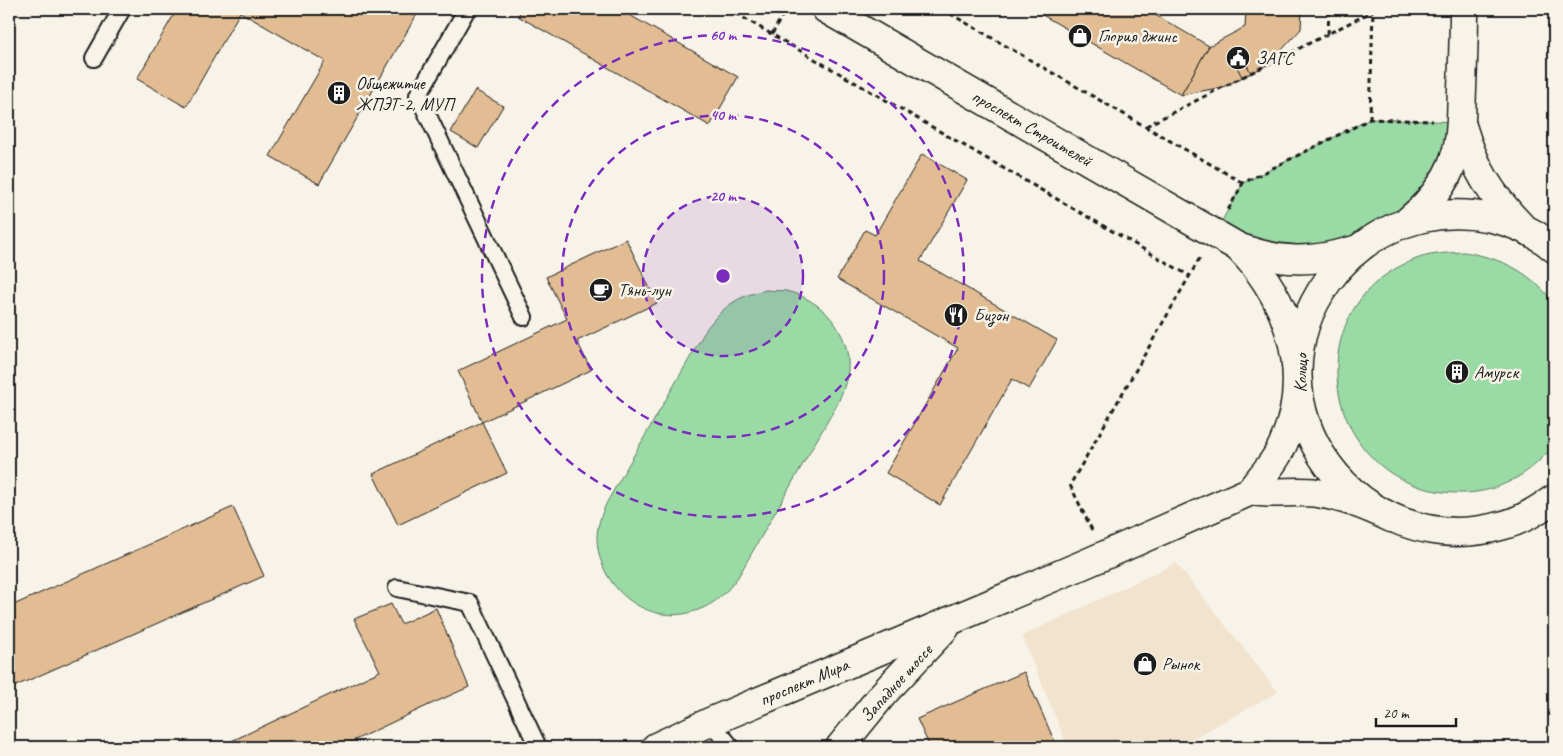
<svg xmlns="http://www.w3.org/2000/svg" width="1563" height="756" font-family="Caveat,sans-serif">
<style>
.built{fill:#f1e3ce}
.green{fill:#9adba5;stroke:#5b7c60}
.building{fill:#e2bd93;stroke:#1c1c1c}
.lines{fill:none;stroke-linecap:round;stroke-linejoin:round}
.lane-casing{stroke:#1c1c1c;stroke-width:20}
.secondary-casing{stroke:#1c1c1c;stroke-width:31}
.path{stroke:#1c1c1c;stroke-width:3;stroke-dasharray:5 4;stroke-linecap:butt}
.lane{stroke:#f7f3e8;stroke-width:16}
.secondary{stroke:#f7f3e8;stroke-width:28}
.ring{fill:none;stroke:#7b2cbf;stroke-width:2.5;stroke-dasharray:9 6}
.labels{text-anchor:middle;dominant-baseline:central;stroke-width:5;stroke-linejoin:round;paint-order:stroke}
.poi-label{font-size:18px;fill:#1c1c1c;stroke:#f7f3e8;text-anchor:start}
.street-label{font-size:18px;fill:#1c1c1c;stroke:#f7f3e8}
.centre{fill:#7b2cbf;stroke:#f7f3e8;stroke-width:2.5}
.ring-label{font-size:15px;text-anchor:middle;font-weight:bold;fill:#7b2cbf;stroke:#f7f3e8;stroke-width:5;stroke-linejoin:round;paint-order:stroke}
</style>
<rect width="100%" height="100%" fill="#f7f3e8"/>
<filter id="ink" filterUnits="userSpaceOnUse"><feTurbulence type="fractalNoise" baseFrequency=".02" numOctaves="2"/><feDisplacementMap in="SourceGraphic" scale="10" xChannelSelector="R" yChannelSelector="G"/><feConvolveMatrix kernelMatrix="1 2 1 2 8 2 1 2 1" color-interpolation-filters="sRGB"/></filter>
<g filter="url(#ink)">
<polygon class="built" points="1176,563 1278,692 1177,747 1068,747 1022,636"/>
<g class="green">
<polygon points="1370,119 1461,122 1444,182 1336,256 1215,233 1243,183"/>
<path d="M 1464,252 C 1504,259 1529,271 1554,303 L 1554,444 C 1534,472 1500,492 1465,493 C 1323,497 1287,304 1419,258 C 1434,253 1449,253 1464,252 Z"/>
<path d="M 766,290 C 773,291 780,290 786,291 C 822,299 851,332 848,370 C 847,382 842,392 838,403 L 738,577 C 727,592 715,604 698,610 C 648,629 598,588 597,538 C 597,525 602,513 607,502 L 707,328 C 725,305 738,296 766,290 Z"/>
</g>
<g class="building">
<polygon points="177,9 420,9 319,184 270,156 325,61 240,12 186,107 137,79"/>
<polygon points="522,9 619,9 738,77 710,126 518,16"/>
<polygon points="1032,9 1145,9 1209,46 1181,95"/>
<polygon points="1246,9 1302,9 1301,29 1269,64 1223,87 1181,95 1209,46 1245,27"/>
<polygon points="1245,61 1251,73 1242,77 1236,65"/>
<polygon points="475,90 503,106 478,148 451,132"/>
<polygon points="922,154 967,180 920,261 1057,340 1029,389 1012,379 940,505 886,473 958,348 837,279 865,230 875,235"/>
<polygon points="626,239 657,303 577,341 591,370 482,422 458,371 567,319 546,277"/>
<polygon points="1457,366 1457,369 1460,371 1460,374 1457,377 1454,375 1453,372 1456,369 1456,367"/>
<polygon points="482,422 507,473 398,525 373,474"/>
<polygon points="233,507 264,576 9,689 9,607"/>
<polygon points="391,604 401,624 436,608 469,687 431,704 340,747 219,747 380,671 354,619"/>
<polygon points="1024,672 1057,747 930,747 917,719"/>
</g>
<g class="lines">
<g class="lane-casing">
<g id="lane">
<polyline points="467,9 418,95 524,317"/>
<polyline points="94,58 122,9"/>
<polyline points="397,588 470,603 538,747"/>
<polyline points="710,722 731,747"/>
</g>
</g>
<g class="secondary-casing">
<g id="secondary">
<path d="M 826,9 L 1238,247 C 1280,263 1312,263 1355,250"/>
<path d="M 1462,126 C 1475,169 1491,195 1522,227"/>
<path d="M 1408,221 C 1432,201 1451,177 1458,146 C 1462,128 1461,108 1462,89 C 1463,62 1464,36 1464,9"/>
<path d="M 1238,247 C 1249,258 1259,270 1267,283 C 1296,328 1307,386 1286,437 C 1282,448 1275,460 1267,470 C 1262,477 1255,483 1251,491"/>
<path d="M 1554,248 C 1519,218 1467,208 1423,218 C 1384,227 1351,249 1328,281 C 1239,405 1359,567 1504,525 C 1523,520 1539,509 1554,499"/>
<path d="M 656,747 L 710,722 L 1087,563 L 1251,491 C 1273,495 1295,490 1317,493 C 1343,497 1367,506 1391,518"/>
<polyline points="840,747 883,694 945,628"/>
</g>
</g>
<g class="path">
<polyline points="728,9 1190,276"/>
<polyline points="942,9 1243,183"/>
<polyline points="772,34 786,9"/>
<polyline points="1328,34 1329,9"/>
<polyline points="1370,119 1373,9"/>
<polyline points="1146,126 1373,11"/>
<polyline points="1228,210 1243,183 1370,119 1433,121"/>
<polyline points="1092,530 1070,485 1201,256"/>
</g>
<use href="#lane" class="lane"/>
<use href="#secondary" class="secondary"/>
</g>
</g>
<circle cx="723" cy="276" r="80" fill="#7b2cbf" fill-opacity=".12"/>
<g class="ring">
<circle cx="723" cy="276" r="80"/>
<circle cx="723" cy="276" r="161"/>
<circle cx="723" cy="276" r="241"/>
</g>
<defs>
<g id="shop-disc" transform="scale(1.25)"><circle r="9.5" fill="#1c1c1c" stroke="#f7f3e8"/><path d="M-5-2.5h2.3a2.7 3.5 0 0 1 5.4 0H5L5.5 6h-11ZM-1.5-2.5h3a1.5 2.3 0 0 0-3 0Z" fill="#fff"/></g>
<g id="civic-disc" transform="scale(1.25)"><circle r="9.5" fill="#1c1c1c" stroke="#f7f3e8"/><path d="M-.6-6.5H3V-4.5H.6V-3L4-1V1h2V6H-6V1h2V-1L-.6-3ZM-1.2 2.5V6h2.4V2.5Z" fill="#fff"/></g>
<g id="building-disc" transform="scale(1.25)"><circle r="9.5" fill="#1c1c1c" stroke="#f7f3e8"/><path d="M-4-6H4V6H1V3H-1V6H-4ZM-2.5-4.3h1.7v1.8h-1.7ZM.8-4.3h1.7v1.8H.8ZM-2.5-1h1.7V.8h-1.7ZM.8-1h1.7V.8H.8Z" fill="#fff"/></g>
<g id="cafe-disc" transform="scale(1.25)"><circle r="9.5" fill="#1c1c1c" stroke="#f7f3e8"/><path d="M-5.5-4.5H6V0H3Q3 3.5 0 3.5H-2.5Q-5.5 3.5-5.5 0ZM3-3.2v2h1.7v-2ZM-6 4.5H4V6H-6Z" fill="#fff"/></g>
<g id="restaurant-disc" transform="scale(1.25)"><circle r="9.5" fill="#1c1c1c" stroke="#f7f3e8"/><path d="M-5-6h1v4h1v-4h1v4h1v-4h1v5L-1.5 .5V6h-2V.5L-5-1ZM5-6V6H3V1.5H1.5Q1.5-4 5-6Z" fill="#fff"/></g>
</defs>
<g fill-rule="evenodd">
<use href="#shop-disc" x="1080" y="36"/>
<use href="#civic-disc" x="1238" y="58"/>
<use href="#building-disc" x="339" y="93"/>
<use href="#cafe-disc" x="601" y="290"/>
<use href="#restaurant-disc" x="956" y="315"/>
<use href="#building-disc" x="1457" y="372"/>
<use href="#shop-disc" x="1145" y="664"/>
</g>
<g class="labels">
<g class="poi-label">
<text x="1098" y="36">Глория джинс</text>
<text x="1256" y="58">ЗАГС</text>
<text x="356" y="83">Общежитие<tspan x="356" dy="21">ЖПЭТ-2, МУП</tspan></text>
<text x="618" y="290">Тянь-лун</text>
<text x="974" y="315">Бизон</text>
<text x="1474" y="372">Амурск</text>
<text x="1162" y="664">Рынок</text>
</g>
<g class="street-label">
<text transform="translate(1032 128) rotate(30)">проспект Строителей</text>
<text transform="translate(1301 373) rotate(-90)">Кольцо</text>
<text transform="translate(804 682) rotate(-23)">проспект Мира</text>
<text transform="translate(896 683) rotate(-48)">Западное шоссе</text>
</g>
</g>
<circle cx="723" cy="276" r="8" class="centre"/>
<g class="ring-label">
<text x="723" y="40">60 m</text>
<text x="723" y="120">40 m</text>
<text x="723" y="201">20 m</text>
</g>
<rect width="1563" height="756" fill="none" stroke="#f7f3e8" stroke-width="30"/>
<rect x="15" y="15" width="1533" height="726" fill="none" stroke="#1c1c1c" stroke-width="2" filter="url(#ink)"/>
<path d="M1376 718v8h80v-8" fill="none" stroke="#1c1c1c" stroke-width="2.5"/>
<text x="1383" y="718" font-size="15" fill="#1c1c1c" stroke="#f7f3e8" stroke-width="4" paint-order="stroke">20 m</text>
</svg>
